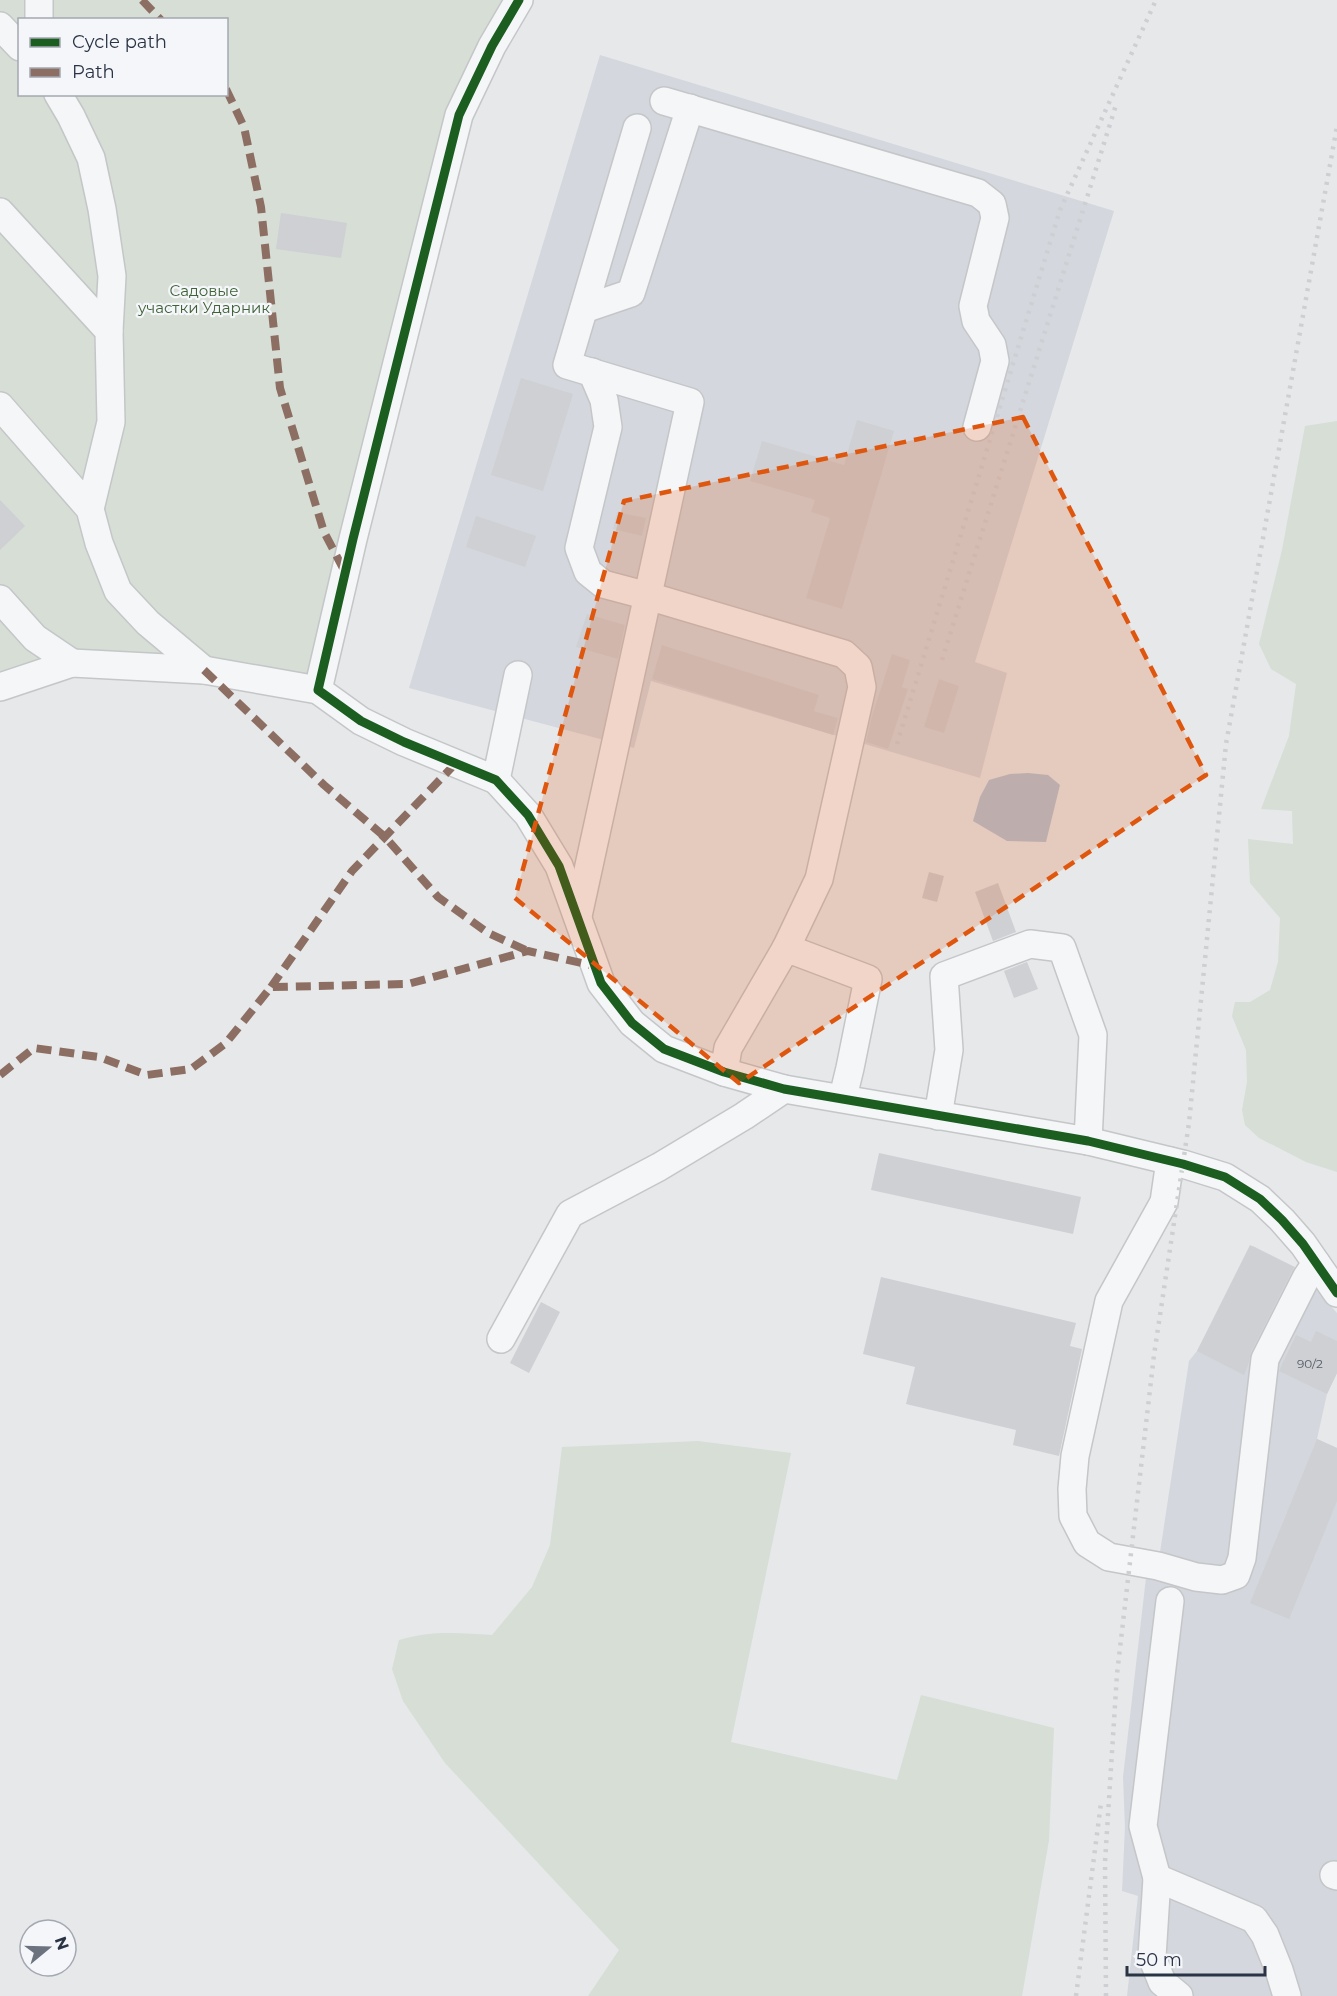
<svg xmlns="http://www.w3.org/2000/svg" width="1337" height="1996" font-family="Montserrat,sans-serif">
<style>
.built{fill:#d4d7dd}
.green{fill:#d6ded6;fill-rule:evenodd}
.water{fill:#b4c4d5}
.building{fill:#ced0d3}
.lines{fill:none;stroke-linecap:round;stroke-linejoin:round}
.minor-casing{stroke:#c4c6c8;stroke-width:30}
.minor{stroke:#f5f6f7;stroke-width:27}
.rail{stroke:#cecfd2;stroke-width:4.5;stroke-dasharray:3 6;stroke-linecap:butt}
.quiet{stroke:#8d6e63;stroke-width:8;stroke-dasharray:15 8;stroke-linecap:butt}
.cycleway-casing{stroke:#f4f6f9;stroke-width:13}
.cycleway{stroke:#1b5e20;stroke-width:9}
.marked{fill:#df570f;fill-opacity:0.2;stroke:#df570f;stroke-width:4.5;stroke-dasharray:12 8;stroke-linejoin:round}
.labels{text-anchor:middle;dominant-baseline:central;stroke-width:4.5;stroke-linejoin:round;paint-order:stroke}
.number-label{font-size:12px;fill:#545c69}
.park-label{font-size:15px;fill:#3f6138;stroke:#f4f6f9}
</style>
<rect width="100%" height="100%" fill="#e6e8ea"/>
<g class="built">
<polygon points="600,55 1114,211 975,662 1007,673 980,778 651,681 634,748 409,688"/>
<polygon points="1253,1246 1297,1268 1337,1313 1337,1373 1327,1394 1317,1439 1337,1448 1337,1996 1127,1996 1138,1896 1122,1891 1125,1827 1123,1777 1147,1569 1157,1572 1189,1361 1197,1351"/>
</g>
<g class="green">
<path d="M 0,0 L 519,0 L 459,115 L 318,690 L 72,663 L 0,687 ZM 20,20 L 226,20 L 226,94 L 20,94 Z"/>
<polygon points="1337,421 1337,1172 1306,1162 1259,1138 1245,1125 1242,1110 1247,1082 1246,1050 1232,1016 1235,1002 1250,1002 1270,990 1278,962 1280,918 1250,883 1248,839 1293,844 1292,811 1261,809 1289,736 1296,684 1271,669 1259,644 1282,550 1305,426"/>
<path d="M 698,1441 L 791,1453 L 731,1742 L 897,1780 L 921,1695 L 1054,1728 L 1049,1840 L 1022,1996 L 588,1996 L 619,1950 L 445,1763 L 403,1701 L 392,1669 L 399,1640 C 432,1630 459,1633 492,1635 L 532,1587 L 550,1545 L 562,1447 Z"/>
</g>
<polygon class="water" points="1028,773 1048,775 1060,785 1046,842 1007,841 973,821 980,797 989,780 1010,774"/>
<g class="building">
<polygon points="281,213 347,223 341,258 276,249"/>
<polygon points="521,378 573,394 543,491 491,475"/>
<polygon points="857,420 894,431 842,609 806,598 830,518 811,512 815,500 750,481 762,441 844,465"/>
<polygon points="0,500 25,526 0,550"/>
<polygon points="617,512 646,518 642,536 613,529"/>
<polygon points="476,516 536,536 525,567 466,547"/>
<polygon points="587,614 625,625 618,659 576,647"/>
<polygon points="662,645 819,695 814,711 838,718 833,735 652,679"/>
<polygon points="892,654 910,660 902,687 908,689 888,749 866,742 872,716"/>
<polygon points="939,679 959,686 944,733 924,727"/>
<polygon points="929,872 944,876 937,902 922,898"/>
<polygon points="998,883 1016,932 993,941 975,892"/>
<polygon points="1027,962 1038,989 1014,998 1004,971"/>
<polygon points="879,1153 1081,1197 1073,1234 871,1190"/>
<polygon points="1250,1245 1294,1267 1251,1352 1248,1365 1244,1375 1197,1351"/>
<polygon points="881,1277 1076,1323 1070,1346 1082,1349 1059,1456 1013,1445 1016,1430 906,1404 915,1367 863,1354"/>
<polygon points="541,1302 560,1312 529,1373 510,1363"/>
<polygon points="1316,1331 1337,1341 1337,1373 1327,1394 1279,1371 1296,1335 1311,1342"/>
<polygon points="1317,1439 1337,1448 1337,1501 1289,1619 1250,1603"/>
</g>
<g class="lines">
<g class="minor-casing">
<g id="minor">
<polyline points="39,0 39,20"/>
<polyline points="519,0 492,46 459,115 353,539 318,690 361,721 404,742 496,780 528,815 559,866 601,983 632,1023 664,1049 724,1072 784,1089 1088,1141 1183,1164 1225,1177 1260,1199 1282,1220 1303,1244 1337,1293"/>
<polyline points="0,26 20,47"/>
<polyline points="58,94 71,116 91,158 102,209 112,276 109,331"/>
<polyline points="664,101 978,193 992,204 995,218 973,306 976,321 992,345 995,361 977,427"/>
<polyline points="0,212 109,331 111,422 90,509"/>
<polyline points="584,309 631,293 690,108"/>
<polyline points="592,372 604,400 608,427 579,548 588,572 603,584 648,596 844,654 858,667 862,687 819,879 786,948"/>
<polyline points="0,406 90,509 99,543 118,591 148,623 204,670"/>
<polyline points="0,599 35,638 72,663"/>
<polyline points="0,687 72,663 204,670 318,690"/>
<polyline points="496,780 518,675"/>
<polyline points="578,916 690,402 567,365 637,128"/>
<polyline points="724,1072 728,1048 786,948 868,979 850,1068 843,1097"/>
<polyline points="938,1116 949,1050 944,976 1030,944 1062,948 1093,1035 1088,1141"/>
<polyline points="1170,1161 1164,1202 1109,1301 1075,1456 1072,1489 1073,1516 1087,1543 1109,1557 1158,1566 1196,1577 1222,1580 1236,1575 1242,1558 1265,1359 1306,1278 1316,1263"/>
<polyline points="501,1339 570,1214 659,1167 744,1116 784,1089"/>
<polyline points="1170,1601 1143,1826 1157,1878 1152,1957 1162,1982 1179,1996"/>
<polyline points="1334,1875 1337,1876"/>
<polyline points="1157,1878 1254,1919 1265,1935 1279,1970 1287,1996"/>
</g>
</g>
<use href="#minor" class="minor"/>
<g class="rail">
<polyline points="942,660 1116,105"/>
<polyline points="897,744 1060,210 1156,0"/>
<polyline points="1076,1996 1101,1803"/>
<polyline points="1106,1996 1105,1862 1117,1674 1154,1355 1189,1123 1226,744 1337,126"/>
</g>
<g class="quiet">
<polyline points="142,0 161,20"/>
<polyline points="226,89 244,127 261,207 280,388 324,532 345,572"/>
<polyline points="204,670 324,785 385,837 438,897 488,933 528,951"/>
<polyline points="271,987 352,871 456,763"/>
<polyline points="0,1075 34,1048 99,1057 147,1075 191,1069 226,1043 271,987 408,984 528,951 595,966"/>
</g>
<g class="cycleway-casing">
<polyline id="cycleway" points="519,0 492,46 459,115 353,539 318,690 361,721 404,742 496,780 528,815 559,866 601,983 632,1023 664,1049 724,1072 784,1089 1088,1141 1183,1164 1225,1177 1260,1199 1282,1220 1303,1244 1337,1293"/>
</g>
<use href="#cycleway" class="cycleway"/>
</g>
<path class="marked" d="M 1023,417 L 1206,775 L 739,1083 L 515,898 L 624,501 Z"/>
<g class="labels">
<g class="number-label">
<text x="1310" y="1363">90/2</text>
</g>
<g class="park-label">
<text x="204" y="290">Садовые<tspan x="204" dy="17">участки Ударник</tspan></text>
</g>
</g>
<rect x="18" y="18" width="210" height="78" fill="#f4f6f9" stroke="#a4a8b1" stroke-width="1.5"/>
<rect x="30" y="38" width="30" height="9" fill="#1b5e20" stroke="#a4a8b1" stroke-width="1.5"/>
<text x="72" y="48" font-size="18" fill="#2b3445">Cycle path</text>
<rect x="30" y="68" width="30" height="9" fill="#8d6e63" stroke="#a4a8b1" stroke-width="1.5"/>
<text x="72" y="78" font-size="18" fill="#2b3445">Path</text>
<g transform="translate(48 1948) rotate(71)"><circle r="28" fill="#f4f6f9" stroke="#a4a8b1" stroke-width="1.5"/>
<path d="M0-4.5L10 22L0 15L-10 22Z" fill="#6c737f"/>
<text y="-9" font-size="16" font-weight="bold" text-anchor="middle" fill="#2b3445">N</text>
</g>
<path d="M1127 1966v9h138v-9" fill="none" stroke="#2b3445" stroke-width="3"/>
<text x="1136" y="1966" font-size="18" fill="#2b3445" stroke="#f4f6f9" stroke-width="4.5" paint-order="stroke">50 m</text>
</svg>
